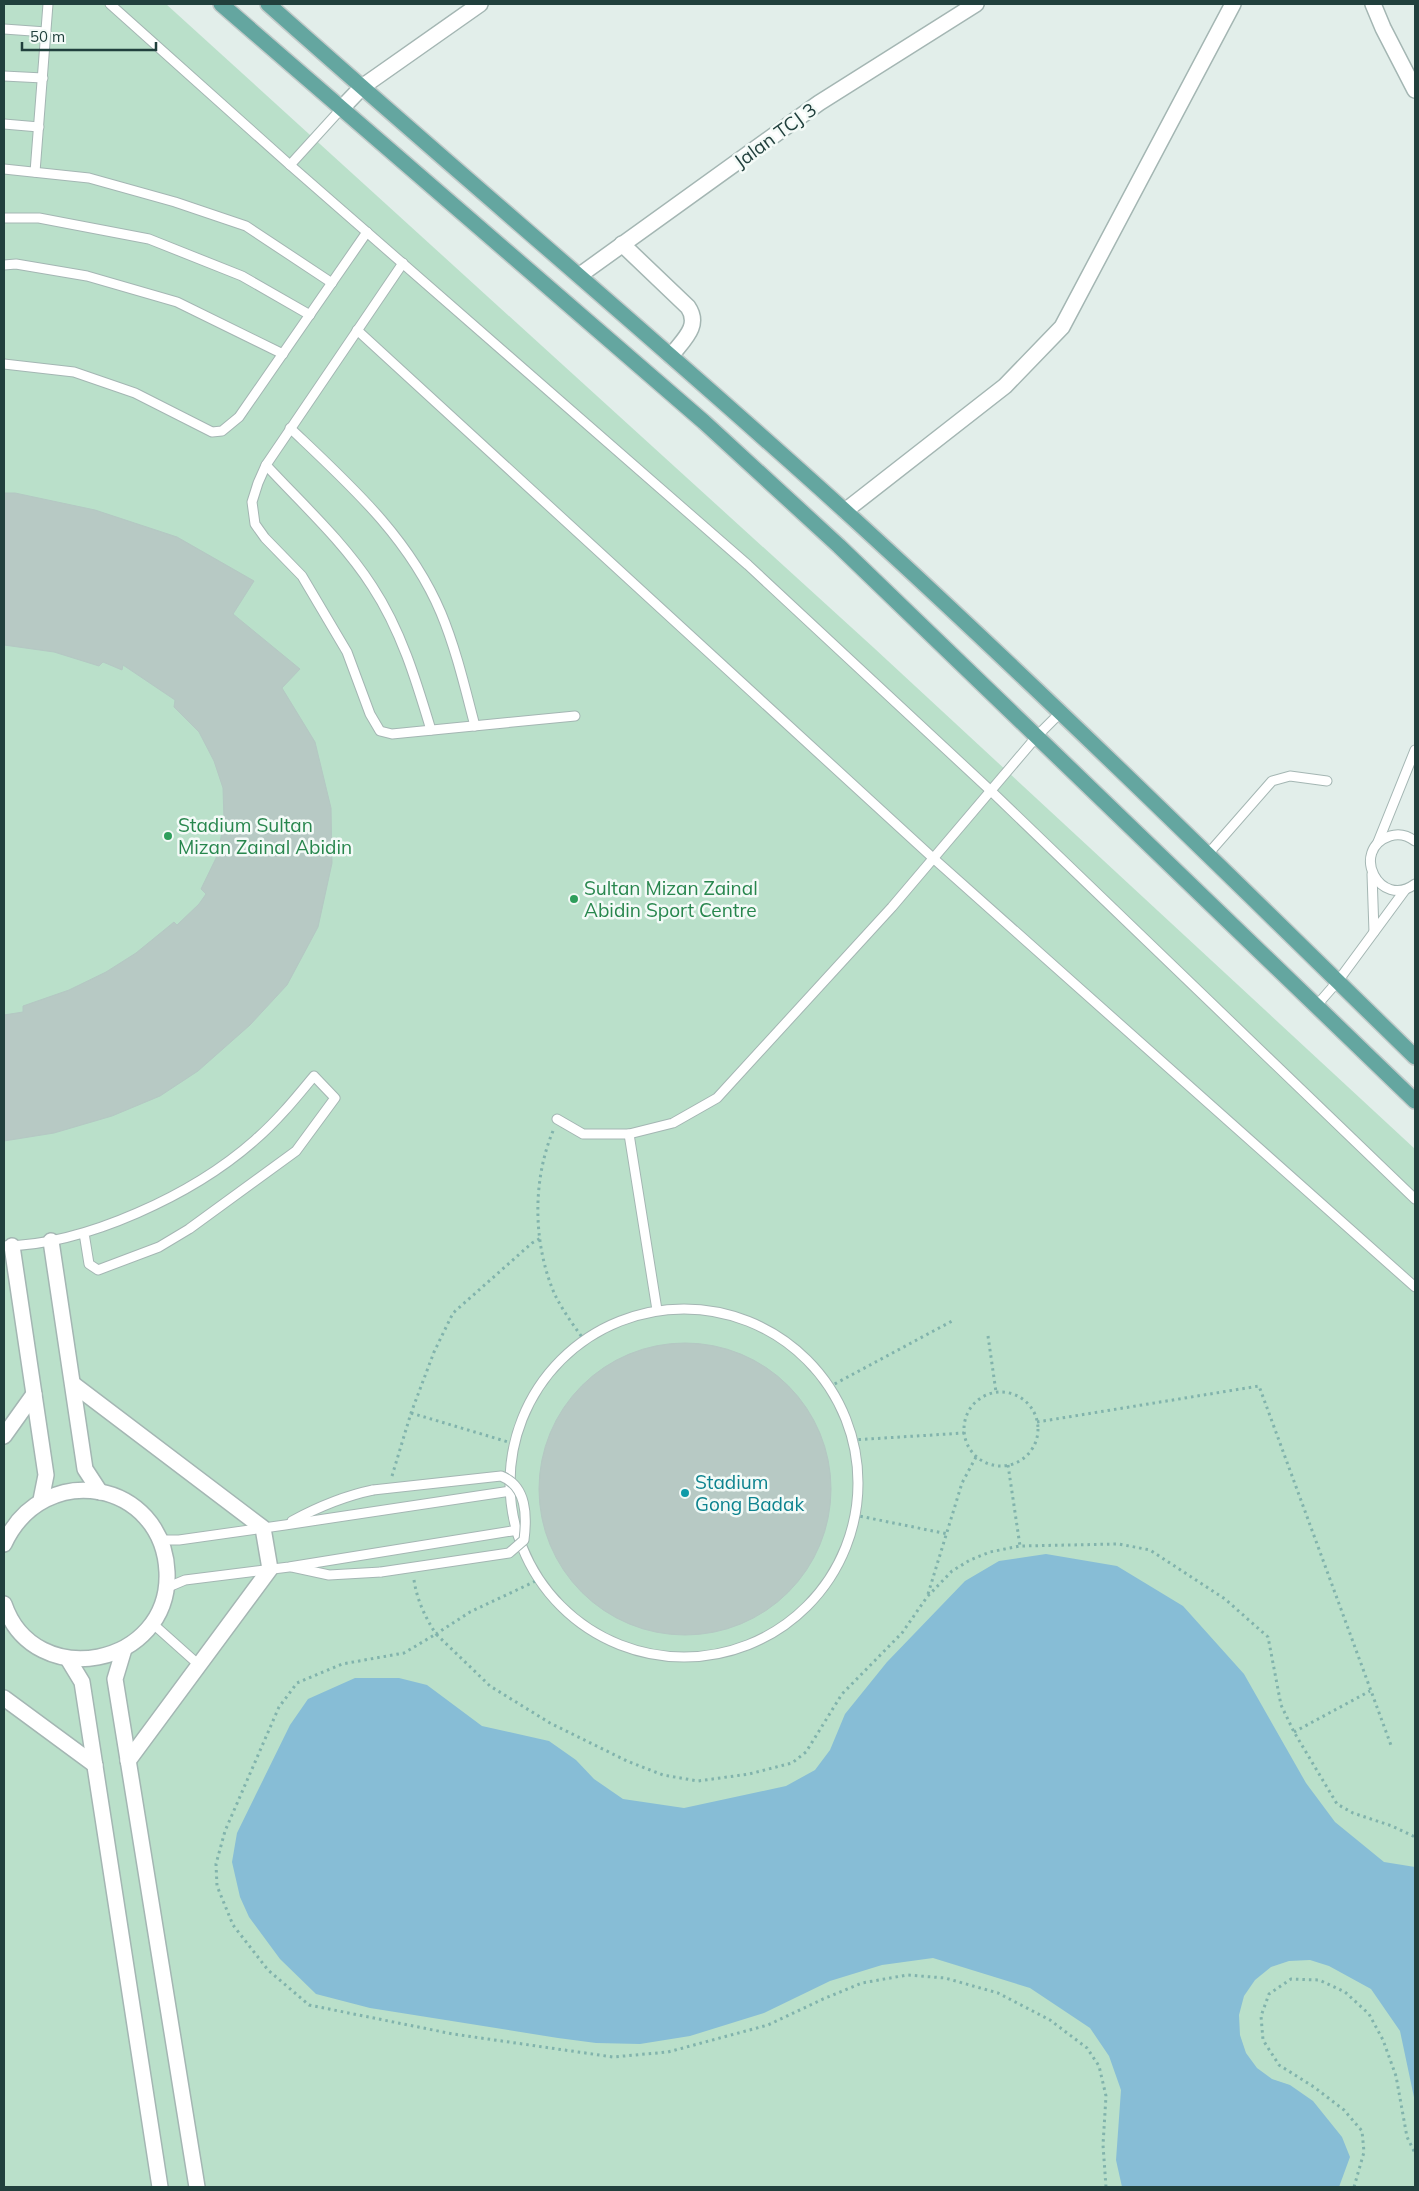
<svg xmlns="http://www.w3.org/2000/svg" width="1419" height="2191" font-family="Mulish,sans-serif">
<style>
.green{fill:#bae0ca}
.water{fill:#87bdd6}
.building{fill:#b7c9c4;stroke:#b4c8c3}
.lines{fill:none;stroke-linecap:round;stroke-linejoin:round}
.lane-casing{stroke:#a4b6b3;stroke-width:11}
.street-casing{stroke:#a4b6b3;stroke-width:18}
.primary-casing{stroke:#c1cac9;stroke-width:18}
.path{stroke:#81b3ac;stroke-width:3;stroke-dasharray:2.5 4;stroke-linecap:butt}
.lane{stroke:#fff;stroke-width:9}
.street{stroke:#fff;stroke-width:15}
.primary{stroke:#64a6a0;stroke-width:15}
.lane-bridge-casing{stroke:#a4b6b3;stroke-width:11;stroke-linecap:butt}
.lane-bridge{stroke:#fff;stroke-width:9}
.leisure-dot{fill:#2e9e5b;stroke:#f3faf7;stroke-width:2}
.culture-dot{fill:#0f9aa8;stroke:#f3faf7;stroke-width:2}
.labels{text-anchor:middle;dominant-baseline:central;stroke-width:5;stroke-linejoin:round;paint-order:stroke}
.street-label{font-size:19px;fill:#21403d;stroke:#f3faf7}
.leisure-label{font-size:19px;fill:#27864d;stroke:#f3faf7;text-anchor:start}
.culture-label{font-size:19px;fill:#0d838f;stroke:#f3faf7;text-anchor:start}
</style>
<rect width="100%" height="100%" fill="#e2eeea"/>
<polygon class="green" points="4,4 166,4 874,648 1415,1149 1415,2187 4,2187"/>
<polygon class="water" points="1046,1554 1117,1566 1183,1606 1244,1674 1306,1783 1335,1822 1384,1862 1415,1867 1415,2102 1400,2031 1371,1989 1329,1966 1310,1960 1289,1961 1271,1967 1255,1980 1244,1996 1239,2015 1240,2035 1246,2053 1257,2068 1272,2079 1290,2085 1313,2101 1342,2137 1350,2157 1339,2187 1122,2187 1116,2160 1121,2090 1109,2056 1090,2028 1030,1988 933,1958 882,1965 830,1981 764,2013 690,2036 640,2044 596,2043 558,2038 370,2008 316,1994 280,1959 249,1917 240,1897 232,1862 237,1833 290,1725 308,1699 355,1678 399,1678 427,1685 482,1726 549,1741 576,1760 594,1779 623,1799 684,1808 786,1786 815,1770 830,1750 845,1714 887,1662 965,1581 999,1561"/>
<g class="building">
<polygon points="4,493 15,493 95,510 177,537 254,581 233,614 300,669 282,688 315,742 331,808 332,863 318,927 287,985 250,1025 198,1071 160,1096 112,1116 54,1133 4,1141 4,1015 23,1012 23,1006 69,990 106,972 136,953 174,922 177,925 199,904 206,894 201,889 218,854 224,820 223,788 214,761 199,732 174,707 175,700 123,665 122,670 103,662 99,666 54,652 4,645"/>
<circle cx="685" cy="1489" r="146"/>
</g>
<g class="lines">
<g class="lane-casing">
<g id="lane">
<polyline points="110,4 290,165 748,565 991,791 1415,1199"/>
<polyline points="4,29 46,32"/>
<polyline points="4,76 43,78"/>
<polyline points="4,124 39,127"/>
<polyline points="290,165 341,109"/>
<polyline points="4,169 89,178 175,202 246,226 332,283"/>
<polyline points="35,172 48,4"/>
<polyline points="4,218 39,218 149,239 242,276 310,315"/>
<polyline points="403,263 266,465 258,483 252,502 255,524 265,538 302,576 347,652 370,714 380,731 392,734 575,716"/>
<polyline points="4,265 16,264 87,276 177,302 283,354"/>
<polyline points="357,330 933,858 1415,1287"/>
<polyline points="4,364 74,372 135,393 212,432 222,431 239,417 367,232"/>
<path d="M 290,428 C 349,484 409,537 441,613 C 456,649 465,688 475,726"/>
<path d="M 266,465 C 302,504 343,541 372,586 C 401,630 416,680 431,730"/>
<path d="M 1415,841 C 1407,835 1399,833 1390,836 C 1349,850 1380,910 1415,884"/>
<polyline points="1378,842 1415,750"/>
<polyline points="1208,854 1272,781 1290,776 1327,781"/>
<polyline points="1372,874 1374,932"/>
<polyline points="1317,1005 1338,981 1405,890"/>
<polyline points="557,1119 583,1134 629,1134 673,1123 717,1098 892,907 1038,735 1061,712"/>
<polyline points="629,1134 657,1310"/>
<path d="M 4,1246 C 86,1245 194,1194 255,1140 C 277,1121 295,1099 314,1076 L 335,1098 L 296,1151 L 189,1229 L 159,1247 L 98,1270 L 89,1264 L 84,1233"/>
<circle cx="684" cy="1483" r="174"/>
<path d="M 292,1521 C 318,1507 344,1496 373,1490"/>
<polyline points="160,1540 179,1540 285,1525 511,1491"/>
<polyline points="292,1567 329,1575 381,1572"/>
<polyline points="166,1588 185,1580 289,1567 518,1530"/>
<polyline points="152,1623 199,1665"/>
</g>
</g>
<g class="street-casing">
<g id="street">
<polyline points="1373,4 1383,28 1415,90"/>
<polyline points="341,109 362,87 480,4"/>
<path d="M 622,244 L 688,307 C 701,326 683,340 671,356"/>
<polyline points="580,275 819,103 976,4"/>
<polyline points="845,511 1005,386 1062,327 1233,4"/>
<polyline points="51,1241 85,1469 100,1492"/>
<polyline points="12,1246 46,1475 41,1500"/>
<polyline points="73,1384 263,1528 270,1569 128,1761"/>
<polyline points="4,1436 34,1394"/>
<path d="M 4,1544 C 44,1458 163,1481 167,1572 C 171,1667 34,1693 4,1604"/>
<polyline points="124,1649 115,1679 197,2187"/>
<polyline points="68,1659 82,1682 160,2187"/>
<polyline points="4,1698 95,1765"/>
</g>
</g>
<g class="primary-casing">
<g id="primary">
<polyline points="221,4 704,422 839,546 1415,1101"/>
<path d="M 268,4 C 463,178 663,345 856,521 C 1046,695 1230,876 1415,1057"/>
</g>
</g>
<g class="path">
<path d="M 553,1131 C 532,1181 533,1245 555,1295 C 563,1311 574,1326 584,1340"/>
<polyline points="988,1336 996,1392"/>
<polyline points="829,1387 954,1320"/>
<circle cx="1001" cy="1429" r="37"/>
<polyline points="411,1413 515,1444"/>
<polyline points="1037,1422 1259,1386 1392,1748"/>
<polyline points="852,1440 964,1433"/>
<polyline points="1008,1465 1020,1546"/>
<polyline points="392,1476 411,1413 434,1352 453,1313 532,1243 541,1238"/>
<polyline points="854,1515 948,1534"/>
<path d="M 414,1580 C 417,1600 425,1617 436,1634 L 470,1612 L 540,1579"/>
<polyline points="928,1594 962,1483 976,1457"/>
<polyline points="1294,1732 1370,1691"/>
<polyline points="1106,2187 1103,2145 1106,2096 1099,2066 1087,2048 1050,2020 998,1993 945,1978 907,1975 862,1983 823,1999 768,2025 668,2052 613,2057 453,2034 309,2005 268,1970 233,1925 217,1886 216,1864 225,1831 279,1707 297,1683 342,1664 404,1653 436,1634 490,1686 550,1723 627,1761 663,1775 698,1781 749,1774 792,1763 806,1752 842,1694 902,1633 927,1597 952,1571 970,1560 990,1552 1020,1546 1119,1544 1150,1550 1225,1599 1268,1637 1281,1705 1294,1732 1337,1804 1353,1813 1392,1826 1415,1837"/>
<polyline points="1354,2187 1364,2152 1362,2131 1344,2110 1314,2087 1279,2065 1263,2040 1261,2016 1269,1994 1291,1979 1319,1980 1345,1992 1369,2014 1383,2040 1396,2076 1407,2137 1415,2153"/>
</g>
<use href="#lane" class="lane"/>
<use href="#street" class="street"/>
<use href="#primary" class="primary"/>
<g class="lane-bridge-casing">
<path id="lane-bridge" d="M 373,1490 L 501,1476 C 527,1486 527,1516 524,1540 L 509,1553 L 381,1572"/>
</g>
<use href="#lane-bridge" class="lane-bridge"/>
</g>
<g class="leisure-dot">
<circle cx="168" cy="836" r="5"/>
<circle cx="574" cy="899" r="5"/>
</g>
<circle class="culture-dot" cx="685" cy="1493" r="5"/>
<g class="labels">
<g class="street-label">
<text transform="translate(775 135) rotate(-36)">Jalan TCJ 3</text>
</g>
<g class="leisure-label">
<text x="178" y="825">Stadium Sultan<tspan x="178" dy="22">Mizan Zainal Abidin</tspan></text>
<text x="584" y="888">Sultan Mizan Zainal<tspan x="584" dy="22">Abidin Sport Centre</tspan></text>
</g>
<g class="culture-label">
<text x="695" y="1482">Stadium<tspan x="695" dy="22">Gong Badak</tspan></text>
</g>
</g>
<rect width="1419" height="2191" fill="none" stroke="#21403d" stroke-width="10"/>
<path d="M22 42v8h134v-8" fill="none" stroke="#21403d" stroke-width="2.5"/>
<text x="30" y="42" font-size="15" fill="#21403d" stroke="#f3faf7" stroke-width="4" paint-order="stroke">50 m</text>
</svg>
